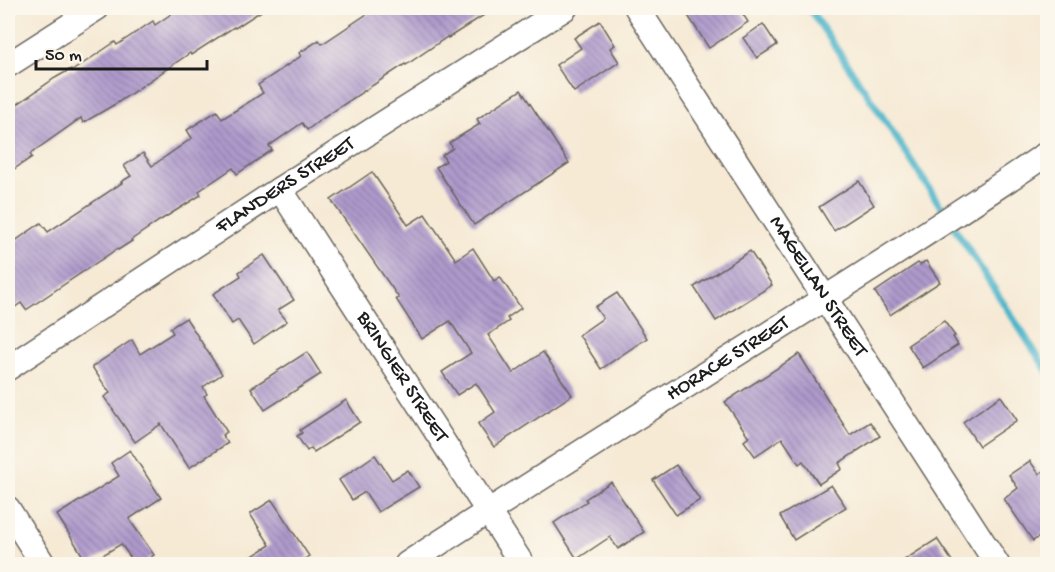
<svg xmlns="http://www.w3.org/2000/svg" width="1055" height="572" font-family="'Gochi Hand',sans-serif">
<style>
.lines{fill:none;stroke-linecap:round;stroke-linejoin:round}
.stream{stroke:#4cb5ca;stroke-width:7}
.building{fill:url(#building-back-hatch)}
.street-casing{stroke:#68645d;stroke-width:27}
.street{stroke:#fff;stroke-width:24}
.labels{text-anchor:middle;dominant-baseline:central;stroke-width:4.5;stroke-linejoin:round;paint-order:stroke}
.street-label{font-size:21px;fill:#1c1c1c;stroke:#fbf7ec}
</style>
<defs>
<pattern id="building-back-hatch" width="6" height="6" patternUnits="userSpaceOnUse" patternTransform="scale(1.5)"><rect width="6" height="6" fill="#af9acc"/><path d="M-1 5l2 2M0 0l6 6M5-1l2 2" fill="none" stroke="#8e7da5"/></pattern>
</defs>
<rect width="100%" height="100%" fill="#fbf7ec"/>
<filter id="ink" filterUnits="userSpaceOnUse"><feTurbulence type="fractalNoise" baseFrequency=".0167" numOctaves="2"/><feDisplacementMap in="SourceGraphic" scale="12" xChannelSelector="R" yChannelSelector="G"/><feConvolveMatrix kernelMatrix="1 2 1 2 8 2 1 2 1" color-interpolation-filters="sRGB"/></filter>
<filter id="wash" filterUnits="userSpaceOnUse"><feTurbulence type="fractalNoise" baseFrequency=".008" numOctaves="4" result="noise"/><feDisplacementMap in="SourceGraphic" scale="24" xChannelSelector="R" yChannelSelector="G"/><feGaussianBlur stdDeviation="1.35" result="paint"/><feColorMatrix in="noise" values="0 0 0 0 0 0 0 0 0 0 0 0 0 0 0 0 0 1.4 0 .05"/><feComposite in="paint" operator="in"/></filter>
<g filter="url(#wash)">
<rect width="100%" height="100%" fill="#f6ead5"/>
<g class="lines">
<polyline class="stream" points="809,8 886,122 1048,372"/>
</g>
<g id="blocks">
<g class="building">
<polygon points="180,8 266,8 235,28 234,27 191,55 190,53 117,103 83,123 81,118 30,154 32,157 8,173 8,111 55,78 71,69 72,71 115,42 117,45 153,21 155,25"/>
<polygon points="376,8 495,8 448,38 447,37 406,65 405,64 323,118 307,130 302,123 269,146 272,150 237,174 233,168 199,191 201,195 159,221 131,240 132,241 118,250 117,249 26,310 21,303 8,312 8,246 41,223 48,232 122,183 121,182 131,176 124,166 143,153 152,166 192,138 187,130 217,111 222,119 263,93 258,85 301,56 299,53 319,40 322,44"/>
<polygon points="683,8 739,8 748,22 709,48"/>
<polygon points="600,21 615,45 610,48 619,62 574,92 556,65 581,48 574,38"/>
<polygon points="763,24 777,45 757,58 743,38"/>
<polygon points="521,90 569,163 474,225 436,167 446,161 442,155 453,148 449,143 480,124 477,119"/>
<polygon points="372,172 408,225 425,214 456,260 473,248 494,281 500,277 521,308 507,318 509,321 488,335 513,373 543,352 572,395 494,447 478,424 495,412 476,383 457,395 442,372 471,353 450,321 422,339 396,299 399,298 331,200"/>
<polygon points="859,181 874,205 834,231 819,207"/>
<polygon points="750,251 772,285 716,321 694,287"/>
<polygon points="264,255 294,300 278,310 287,321 254,344 238,320 232,324 213,294 241,276 239,272"/>
<polygon points="926,261 940,282 890,315 875,292 918,263 920,265"/>
<polygon points="617,293 647,338 601,369 579,335 603,318 595,307"/>
<polygon points="186,318 222,374 203,387 207,394 204,396 227,432 222,435 228,443 189,468 161,424 135,442 104,397 110,393 92,367 132,340 140,354 173,333 170,328"/>
<polygon points="944,321 955,336 953,337 958,345 923,368 908,345"/>
<polygon points="307,352 321,374 265,410 251,388"/>
<polygon points="799,354 850,435 870,422 880,436 839,463 842,469 819,484 803,461 799,464 782,438 755,456 744,441 749,437 725,402"/>
<polygon points="1001,396 1017,420 979,446 963,422"/>
<polygon points="346,400 360,422 314,452 311,448 307,451 297,436 302,433 300,430"/>
<polygon points="130,450 161,498 129,519 154,555 141,564 135,564 121,544 88,564 57,515 119,476 111,463"/>
<polygon points="375,455 392,480 408,470 419,487 378,512 365,492 352,500 339,480"/>
<polygon points="1030,461 1039,474 1047,468 1047,531 1033,541 1004,499 1018,488 1009,475"/>
<polygon points="676,465 700,500 676,515 653,480"/>
<polygon points="611,482 644,532 618,549 610,537 577,559 554,523 587,501 585,499"/>
<polygon points="831,485 846,507 794,540 780,516"/>
<polygon points="272,500 309,556 297,564 240,564 270,545 250,514"/>
<polygon points="937,539 954,564 898,564"/>
</g>
</g>
</g>
<g filter="url(#ink)">
<use href="#blocks" fill-opacity="0" stroke="#68645d" stroke-width="1.5"/>
<g class="lines">
<g class="street-casing">
<g id="street">
<path id="s1" d="M 637,8 L 997,564"/>
<polyline points="8,65 97,8"/>
<path id="s2" d="M 280,189 L 522,564"/>
<path id="s3" d="M 8,368 L 280,189 L 565,8"/>
<polyline points="8,509 43,564"/>
<path id="s4" d="M 407,564 C 619,425 837,295 1048,153"/>
</g>
</g>
<use href="#street" class="street"/>
</g>
</g>
<g class="labels">
<g class="street-label">
<text stroke="none"><textPath href="#s3" startOffset="332">FLANDERS STREET</textPath></text>
<text stroke="none"><textPath href="#s1" startOffset="332">MAGELLAN STREET</textPath></text>
<text stroke="none"><textPath href="#s4" startOffset="381">HORACE STREET</textPath></text>
<text stroke="none"><textPath href="#s2" startOffset="224">BRINGIER STREET</textPath></text>
</g>
</g>
<rect width="1055" height="572" fill="none" stroke="#fbf7ec" stroke-width="30"/>
<path d="M36 60v9h171v-9" fill="none" stroke="#1c1c1c" stroke-width="3"/>
<text x="45" y="60" font-size="18" fill="#1c1c1c" stroke="#fbf7ec" stroke-width="4.5" paint-order="stroke">50 m</text>
</svg>
